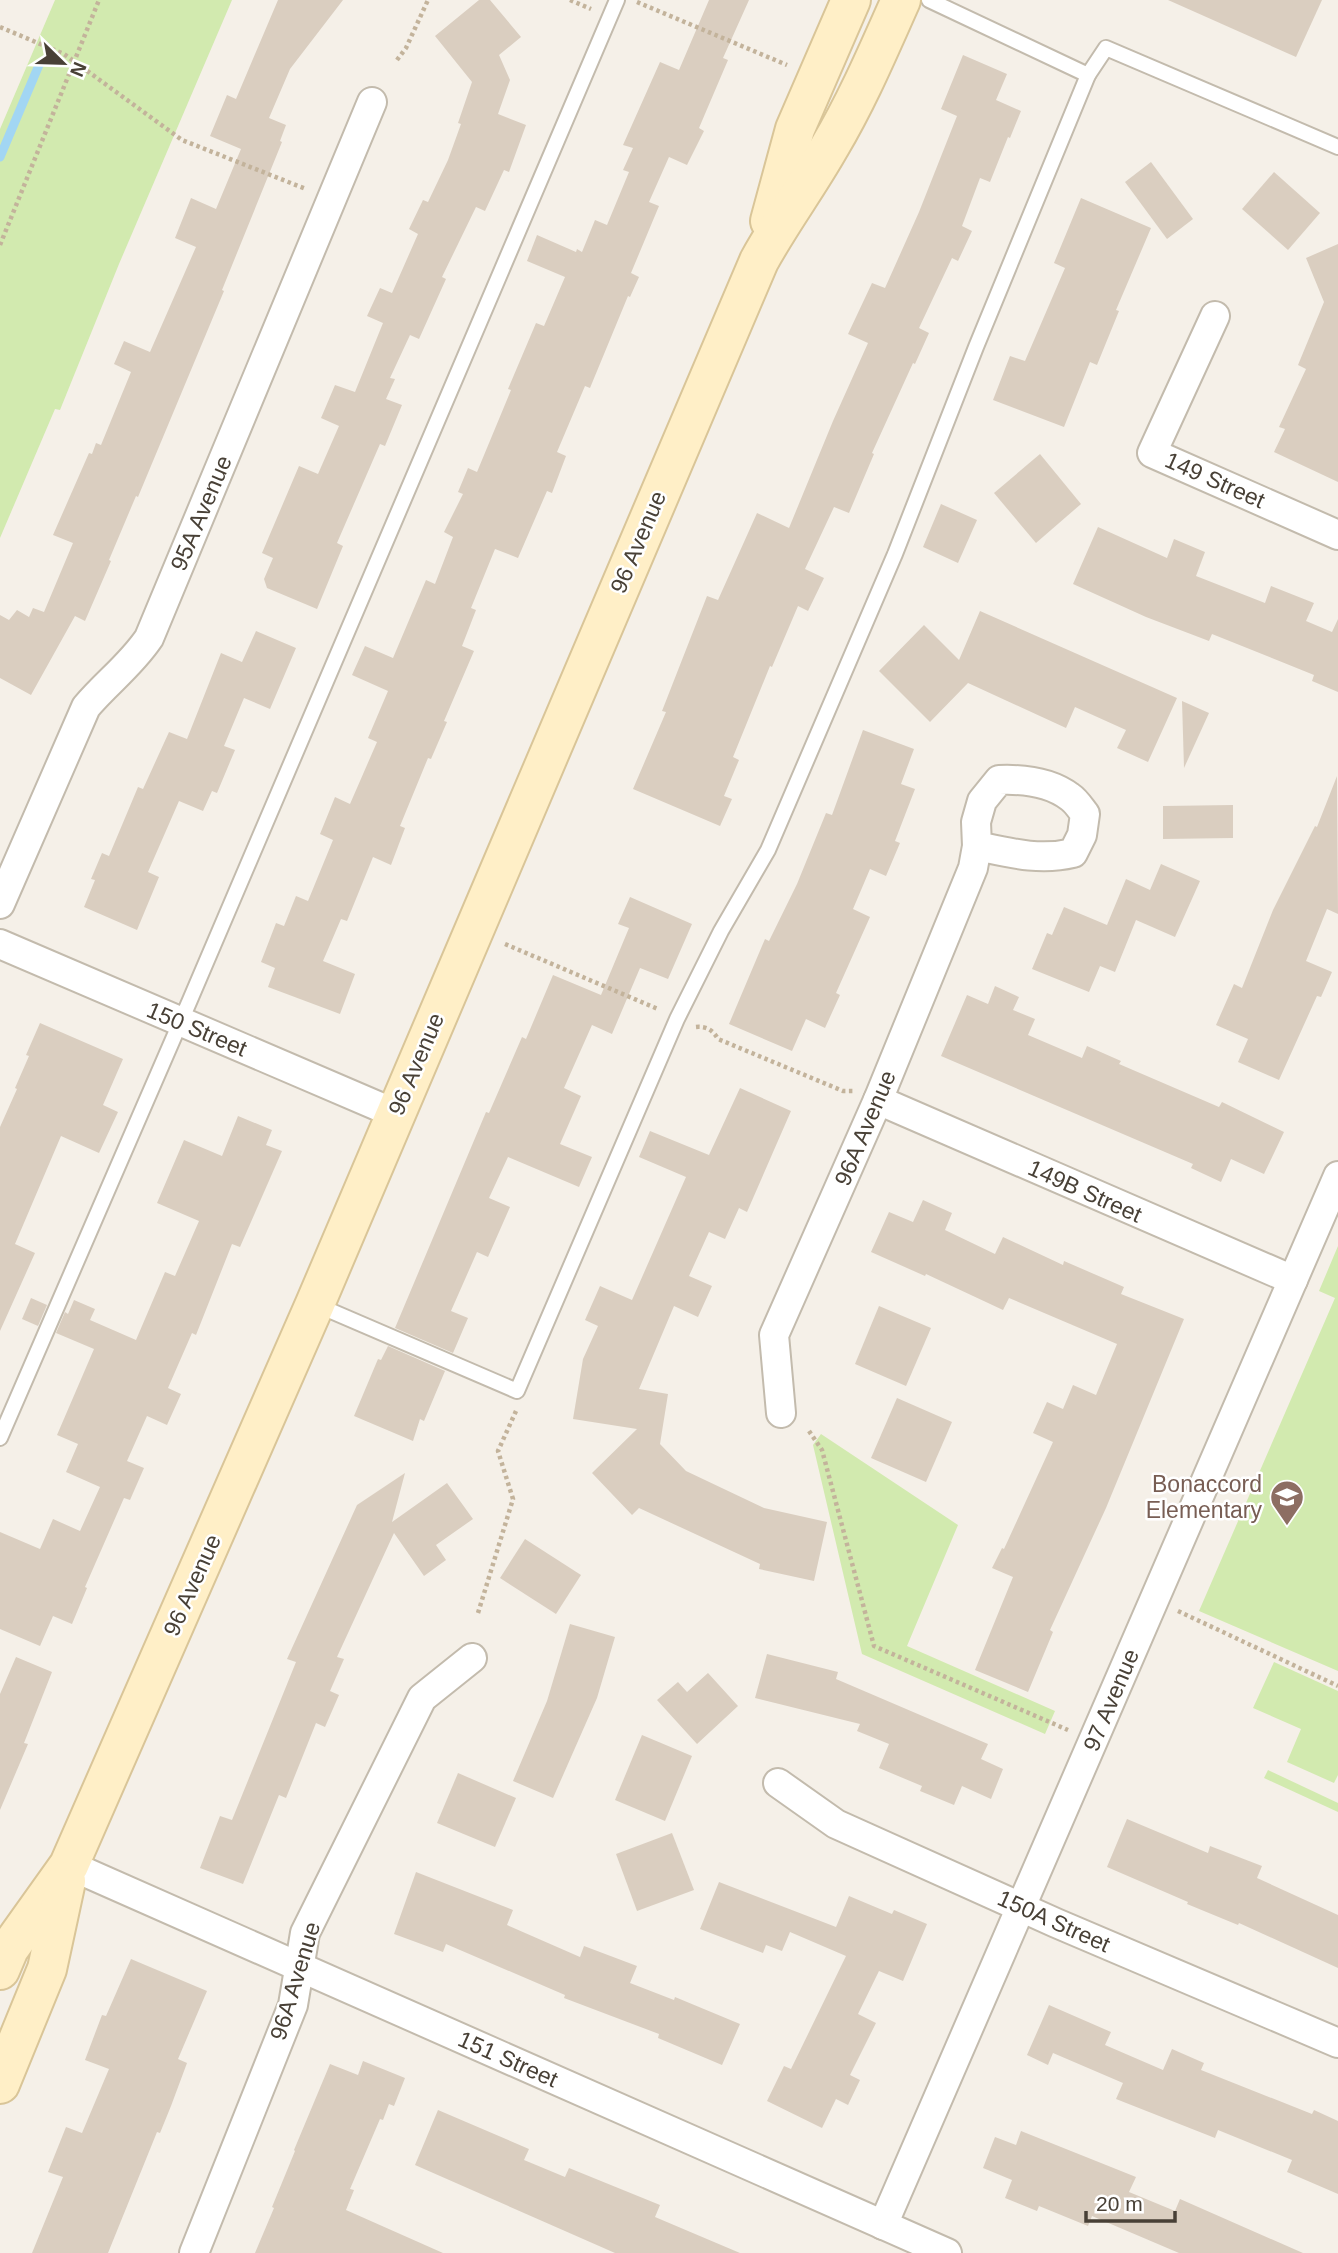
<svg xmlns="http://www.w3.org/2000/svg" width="1338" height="2253" font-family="Arial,sans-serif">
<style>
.green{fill:#d2eaaf}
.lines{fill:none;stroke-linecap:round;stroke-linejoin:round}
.stream{stroke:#a2d6f3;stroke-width:9}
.building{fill:#dacec0}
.lane-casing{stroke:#c3bbad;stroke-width:18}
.street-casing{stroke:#c3bbad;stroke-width:32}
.secondary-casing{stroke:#d9c598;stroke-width:42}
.path{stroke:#c3b39b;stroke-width:4.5;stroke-dasharray:3.5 3.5;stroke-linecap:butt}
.lane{stroke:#fff;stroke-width:14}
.street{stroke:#fff;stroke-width:28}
.secondary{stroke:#ffefc7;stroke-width:38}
.labels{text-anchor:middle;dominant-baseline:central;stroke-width:5;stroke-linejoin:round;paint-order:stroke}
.street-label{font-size:23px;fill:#484036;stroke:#fff}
.education-label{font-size:23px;fill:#785e54;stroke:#fff;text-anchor:end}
</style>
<rect width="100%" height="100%" fill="#f5f0e8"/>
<g class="green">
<polygon points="55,0 232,0 119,264 60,410 55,409 0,538 0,129"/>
<polygon points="1338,1246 1338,1671 1199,1611 1335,1298 1319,1291"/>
<polygon points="821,1434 958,1525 907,1646 1055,1711 1045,1734 862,1654 813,1445"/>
<polygon points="1274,1662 1338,1691 1338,1775 1334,1783 1287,1762 1301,1729 1253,1708"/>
<polygon points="1268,1770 1338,1803 1338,1812 1264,1778"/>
</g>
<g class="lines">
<polyline class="stream" points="0,157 39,65"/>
</g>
<g class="building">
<polygon points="278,0 343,0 290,69 269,118 286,125 280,141 282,142 222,290 224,291 138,497 136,496 109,560 111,561 85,621 75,616 31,695 0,678 0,615 9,620 17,610 29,617 33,608 44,612 73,543 53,535 89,453 92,454 96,443 101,445 131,372 114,364 124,341 150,352 196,247 175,238 191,198 216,209 241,149 210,136 227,95 236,99"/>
<polygon points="479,0 490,0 521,37 499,55 510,80 498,114 526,125 509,172 504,170 485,211 476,207 442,277 446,279 419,339 410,335 390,378 395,379 386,399 402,405 385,446 380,444 337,543 343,546 317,609 267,588 264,579 273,558 262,553 299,466 318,474 339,426 321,418 335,385 355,392 383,323 367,316 380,288 392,293 418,234 409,229 423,200 428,202 448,160 461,124 458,123 472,82 435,36"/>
<polygon points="709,0 749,0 723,58 728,60 699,128 704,131 687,165 669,157 649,202 659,206 631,273 639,277 630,297 628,296 590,388 585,386 557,452 566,456 552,493 547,491 518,558 495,549 471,608 476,610 462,646 474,651 444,721 447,722 431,759 428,758 400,826 405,828 391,865 373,857 347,921 341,919 323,961 355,974 340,1014 268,987 275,968 261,962 276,923 284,926 296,896 308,901 333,840 320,834 335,797 350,804 377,742 368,738 388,691 352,675 365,646 393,658 426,580 435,584 453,537 444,532 463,494 458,492 468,468 477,472 511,390 508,389 536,323 544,326 565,277 527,261 537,235 576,252 577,249 582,252 595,220 607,225 629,172 623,170 633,148 623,145 660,62 679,70"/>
<polygon points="1168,0 1322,0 1296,57"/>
<polygon points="963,55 1007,74 996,100 1021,111 1010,138 1008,137 990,182 980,178 962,226 972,231 958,261 952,258 919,328 929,333 915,364 913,363 872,453 874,454 849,513 834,507 805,569 824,578 808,611 798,606 772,667 770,666 733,757 739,760 724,796 732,799 720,826 633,789 666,712 662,711 707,596 718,600 757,513 789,528 833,421 868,343 848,334 872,283 885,288 919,212 957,116 941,109"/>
<polygon points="1151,162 1193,219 1167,239 1125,182"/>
<polygon points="1274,172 1320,213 1288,250 1242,209"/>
<polygon points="1081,198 1151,228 1116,310 1119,311 1097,365 1090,362 1064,427 993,400 1010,356 1025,361 1065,268 1054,263"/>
<polygon points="1338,244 1338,482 1274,452 1285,429 1279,427 1306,369 1298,365 1324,302 1306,258"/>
<polygon points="1040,454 1081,504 1036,543 994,493"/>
<polygon points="941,504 977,520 958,563 923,547"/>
<polygon points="1098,527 1167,558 1174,539 1205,552 1196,576 1265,603 1271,586 1314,603 1306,621 1332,632 1338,619 1338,692 1312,681 1314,675 1212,634 1209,641 1146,617 1073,584"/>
<polygon points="980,611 1177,698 1148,762 1117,748 1126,730 1075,707 1066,728 968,683 930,722 879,671 924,625 959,660"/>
<polygon points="256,631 296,648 270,709 244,698 224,746 235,750 217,793 212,791 203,811 179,801 148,872 159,877 137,930 84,907 95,880 91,879 102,853 109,856 138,787 143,789 169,732 187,739 221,653 242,662"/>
<polygon points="1182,701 1209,713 1184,768"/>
<polygon points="863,730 914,749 901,784 915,789 895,841 900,843 886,876 870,869 853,909 870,917 836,993 840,995 825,1028 806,1019 792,1051 729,1024 765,939 769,941 797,884 826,813 832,815"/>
<polygon points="1337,776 1338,914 1327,909 1306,961 1332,972 1321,997 1317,996 1279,1080 1238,1062 1248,1039 1216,1025 1234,984 1242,988 1273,910 1315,826 1317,827"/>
<polygon points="1233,805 1233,838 1163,839 1163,806"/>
<polygon points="1161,864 1200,881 1175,937 1136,920 1115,972 1100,966 1089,992 1032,969 1047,933 1052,935 1064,907 1107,925 1126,879 1150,890"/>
<polygon points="630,897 692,924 668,979 640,968 612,1034 592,1025 564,1088 581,1096 560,1144 592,1157 579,1187 508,1157 489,1198 510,1207 488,1257 477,1252 451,1311 468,1318 453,1353 395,1328 486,1112 489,1113 522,1037 526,1039 553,975 601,995 629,928 618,924"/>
<polygon points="995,986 1019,997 1013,1010 1035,1019 1028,1035 1082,1058 1087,1046 1121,1061 1119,1064 1219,1107 1222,1102 1284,1132 1264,1174 1231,1159 1221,1182 1191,1168 1193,1164 941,1056 967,995 988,1004"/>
<polygon points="40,1023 123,1059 103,1105 118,1112 99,1153 61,1136 15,1244 35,1253 0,1331 0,1127 17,1089 15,1088 29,1056 26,1055"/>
<polygon points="740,1088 791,1111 747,1212 739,1208 725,1239 709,1232 689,1276 712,1286 698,1317 674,1306 639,1389 668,1394 660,1444 686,1471 764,1508 827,1522 814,1581 759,1569 760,1564 639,1508 632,1515 592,1473 637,1429 573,1419 583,1359 598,1326 585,1320 600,1286 632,1300 686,1177 639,1157 650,1131 709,1155"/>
<polygon points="238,1116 272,1130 266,1145 282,1151 240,1247 232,1244 196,1335 192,1333 168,1388 181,1394 167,1425 147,1416 127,1461 144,1468 130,1500 124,1498 85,1587 87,1588 72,1624 53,1616 40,1646 0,1629 0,1532 40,1549 53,1519 80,1531 100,1487 66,1472 78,1444 57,1435 94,1349 56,1333 65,1312 68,1314 74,1300 95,1309 90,1320 136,1340 165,1272 175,1276 199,1221 157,1203 184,1140 222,1156"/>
<polygon points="923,1200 952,1213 945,1230 995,1254 1003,1237 1063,1265 1064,1261 1124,1287 1121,1294 1184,1319 1106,1508 1050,1630 1053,1632 1028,1692 975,1670 1013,1577 992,1568 1002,1548 1004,1549 1053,1442 1033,1433 1047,1402 1063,1409 1073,1385 1096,1395 1117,1344 1009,1298 1003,1310 926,1274 925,1276 871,1252 889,1212 913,1222"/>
<polygon points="31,1298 47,1305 38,1326 22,1319"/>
<polygon points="879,1306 931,1328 906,1386 855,1364"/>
<polygon points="388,1346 445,1371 424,1421 420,1419 413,1441 354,1416 378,1359 381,1360"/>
<polygon points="897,1398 952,1422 926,1482 871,1458"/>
<polygon points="405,1473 392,1522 447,1483 473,1519 436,1545 446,1560 424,1576 394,1533 337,1657 344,1659 330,1691 339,1695 325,1727 316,1723 286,1798 279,1795 243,1884 200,1868 220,1816 232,1820 296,1662 287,1659 357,1505"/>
<polygon points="525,1539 581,1575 556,1614 500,1578"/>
<polygon points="570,1624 615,1637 597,1698 553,1798 513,1781 547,1701"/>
<polygon points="767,1654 838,1672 836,1679 988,1744 981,1759 1003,1769 991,1799 962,1786 954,1805 920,1791 922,1786 879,1768 889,1744 857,1731 860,1724 755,1698"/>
<polygon points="16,1657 52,1672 24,1743 28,1744 0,1810 0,1694"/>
<polygon points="708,1673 738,1706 697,1744 657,1700 678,1682 687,1692"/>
<polygon points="642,1735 692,1756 665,1821 615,1800"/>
<polygon points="458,1773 516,1798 495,1847 437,1823"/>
<polygon points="1127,1819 1208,1853 1210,1846 1262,1866 1257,1878 1338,1915 1338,1968 1239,1923 1238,1925 1187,1904 1188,1902 1107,1867"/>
<polygon points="672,1833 694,1890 637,1911 616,1854"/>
<polygon points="416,1872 513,1910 507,1925 580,1957 584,1946 637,1966 630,1983 674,2000 675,1997 740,2024 722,2065 658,2038 659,2034 564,1998 565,1995 446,1944 443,1952 394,1934"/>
<polygon points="719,1882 836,1927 849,1896 892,1914 894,1910 927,1924 903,1981 879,1971 858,2014 876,2023 850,2075 860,2080 848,2105 836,2099 822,2128 767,2101 784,2066 791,2069 846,1956 790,1932 782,1951 766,1945 763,1953 700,1929"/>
<polygon points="131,1959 207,1991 178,2059 187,2063 171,2106 160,2133 157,2132 108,2253 32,2253 63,2177 48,2172 66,2127 82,2133 109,2069 85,2060 102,2015 106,2016"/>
<polygon points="1049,2005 1111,2032 1105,2045 1163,2070 1172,2049 1204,2063 1201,2070 1312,2114 1314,2110 1338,2121 1338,2194 1287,2172 1292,2160 1218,2130 1215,2138 1116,2099 1123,2083 1053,2053 1048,2065 1027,2055"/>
<polygon points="363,2061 405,2078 394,2106 389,2104 383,2120 380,2119 350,2189 354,2190 346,2210 443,2253 255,2253 274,2208 272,2207 295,2151 294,2150 330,2064 358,2075"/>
<polygon points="438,2110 529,2149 524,2160 565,2177 569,2168 660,2205 655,2217 740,2253 615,2253 415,2165"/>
<polygon points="1021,2131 1136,2177 1129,2192 1175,2211 1180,2199 1303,2253 1179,2253 1092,2216 1088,2226 1039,2206 1037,2211 1005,2198 1012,2180 983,2168 995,2137 1016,2145"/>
</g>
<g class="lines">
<g class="lane-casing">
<g id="lane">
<polyline points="1088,75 1106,48 1338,147"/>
<polyline points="317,1305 517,1391 677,1019 721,931 768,850 895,554 976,347 1088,75 929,0"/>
<polyline points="0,1438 190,1000 617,0"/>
</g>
</g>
<g class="street-casing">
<g id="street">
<polyline points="1215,316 1152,453 1338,535"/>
<path d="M 0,904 L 86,707 C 107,682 130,666 149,638 L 372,102"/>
<polyline points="0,944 394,1113"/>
<polyline points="878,1100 1293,1280"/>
<path d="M 781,1413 L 774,1335 L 878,1100 L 973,868 L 977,846 L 976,822 L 982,801 L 999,780 C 1023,779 1050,782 1070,797 C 1076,801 1081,809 1085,814 L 1082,835 L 1073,853 C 1040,861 1010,853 977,846"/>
<polyline points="778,1783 836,1824 1056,1923 1338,2043"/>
<polyline points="69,1865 947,2253"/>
<polyline points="883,2225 1338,1176"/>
<polyline points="194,2253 293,2005 305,1933 422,1698 472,1658"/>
</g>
</g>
<g class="secondary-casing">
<g id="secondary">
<polyline points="770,221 795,129 851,0"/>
<path d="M 0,1970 L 9,1949 L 69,1865 L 315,1304 L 759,261 C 781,221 808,185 830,146 C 858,99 879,49 901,0"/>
<polyline points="0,2084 47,1969 66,1881"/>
</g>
</g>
<g class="path">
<polyline points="570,0 591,9"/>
<polyline points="637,2 787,65"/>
<polyline points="0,27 64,54 182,140 306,189"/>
<polyline points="397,60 406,48 428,0"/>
<polyline points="0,245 99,0"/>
<polyline points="505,944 658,1009"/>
<path d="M 696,1027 C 706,1026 713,1030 718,1039 L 843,1091 L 853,1091"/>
<polyline points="809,1431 822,1450 874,1646 1068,1730"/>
<polyline points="1178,1611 1338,1686"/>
<polyline points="478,1613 513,1499 498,1451 516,1411"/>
</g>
<use href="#lane" class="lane"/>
<use href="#street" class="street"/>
<use href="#secondary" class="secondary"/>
</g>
<defs>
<g id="school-pin" transform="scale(1.75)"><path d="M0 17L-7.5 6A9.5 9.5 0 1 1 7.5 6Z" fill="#8d6e63" stroke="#fff"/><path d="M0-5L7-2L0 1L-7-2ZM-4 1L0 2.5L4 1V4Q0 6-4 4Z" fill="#fff"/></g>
</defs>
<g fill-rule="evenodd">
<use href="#school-pin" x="1287" y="1497"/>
</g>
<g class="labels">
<g class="street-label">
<text transform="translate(1215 480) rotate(24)">149 Street</text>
<text transform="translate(201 513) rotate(-67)">95A Avenue</text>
<text transform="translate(638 542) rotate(-67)">96 Avenue</text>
<text transform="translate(197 1029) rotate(23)">150 Street</text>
<text transform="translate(416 1064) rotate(-67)">96 Avenue</text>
<text transform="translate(865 1128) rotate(-67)">96A Avenue</text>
<text transform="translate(1085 1191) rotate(24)">149B Street</text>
<text transform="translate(192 1585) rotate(-66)">96 Avenue</text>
<text transform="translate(1111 1700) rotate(-67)">97 Avenue</text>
<text transform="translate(1054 1921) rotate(24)">150A Street</text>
<text transform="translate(295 1981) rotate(-73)">96A Avenue</text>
<text transform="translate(508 2059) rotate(24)">151 Street</text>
</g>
<g class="education-label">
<text x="1262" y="1484">Bonaccord<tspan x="1262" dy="26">Elementary</tspan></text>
</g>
</g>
<g transform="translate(63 63) rotate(113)" stroke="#ffffff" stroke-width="5" paint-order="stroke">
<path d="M0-5L12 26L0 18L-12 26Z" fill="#484036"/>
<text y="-10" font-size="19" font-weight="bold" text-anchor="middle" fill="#484036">N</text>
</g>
<path d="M1086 2211v10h89v-10" fill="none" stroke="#484036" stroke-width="3.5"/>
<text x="1096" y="2211" font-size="21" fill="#484036" stroke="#ffffff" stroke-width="5" paint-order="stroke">20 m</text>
</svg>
